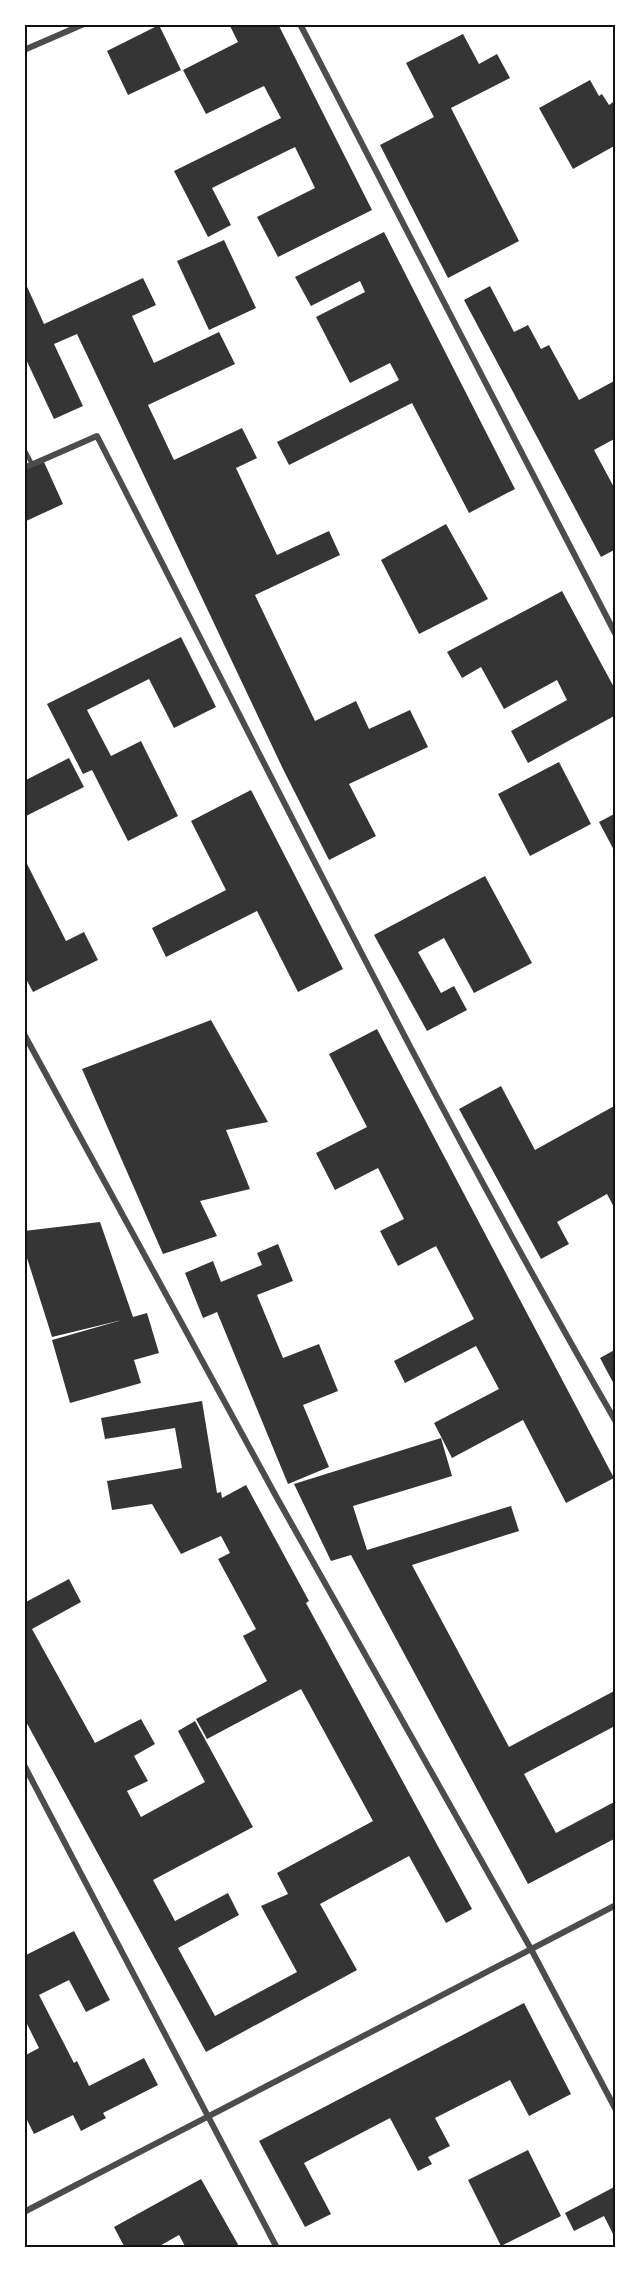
<svg xmlns="http://www.w3.org/2000/svg" width="640" height="2272" font-family="'DM Sans',sans-serif">
<style>
.building{fill:#353535}
.lines{fill:none;stroke-linecap:round;stroke-linejoin:round}
.service{stroke:#4c4c4c;stroke-width:4.5}
.minor{stroke:#4c4c4c;stroke-width:6}
.neatline{fill:none;stroke:#111;stroke-width:2}
</style>
<rect width="100%" height="100%" fill="#fff"/>
<g class="building">
<polygon points="229,24 278,24 372,210 278,257 257,217 315,188 295,147 212,188 231,225 208,237 174,171 281,118 264,86 206,114 183,70 238,42"/>
<polygon points="159,25 181,70 128,95 107,51"/>
<polygon points="463,34 479,64 497,54 510,78 451,108 519,241 448,278 380,145 434,117 406,63"/>
<polygon points="590,80 599,96 602,94 609,105 616,100 616,145 573,169 539,108"/>
<polygon points="384,232 515,489 469,513 412,403 289,465 277,442 399,380 390,363 350,383 316,317 365,292 360,281 311,306 295,277"/>
<polygon points="224,240 256,308 209,330 177,261"/>
<polygon points="143,278 156,305 132,316 154,363 219,332 235,364 148,405 174,460 242,428 257,458 236,468 277,555 329,531 340,555 255,595 315,721 356,701 369,729 410,710 428,747 349,784 376,836 329,860 283,769 77,334 54,344 83,406 54,419 24,355 24,280 44,324"/>
<polygon points="490,286 514,332 528,325 541,349 549,345 579,400 616,380 616,438 594,450 616,491 616,549 601,557 464,300"/>
<polygon points="44,462 63,504 24,522 24,470"/>
<polygon points="446,524 488,599 419,634 381,560"/>
<polygon points="562,591 616,691 616,715 528,763 511,731 567,700 557,680 504,709 481,667 462,678 447,652"/>
<polygon points="181,637 216,707 174,728 149,679 87,710 111,756 141,741 178,816 128,841 92,770 83,774 47,704"/>
<polygon points="69,758 84,787 24,817 24,781"/>
<polygon points="559,762 591,824 530,856 498,794"/>
<polygon points="251,790 343,969 298,992 257,911 166,957 152,928 226,890 191,821"/>
<polygon points="616,813 616,854 599,822"/>
<polygon points="24,858 66,941 84,932 98,960 33,992 24,975"/>
<polygon points="485,876 532,963 474,993 444,938 418,952 441,993 454,986 467,1010 427,1031 374,935"/>
<polygon points="211,1020 268,1122 226,1130 250,1189 200,1201 217,1236 163,1254 82,1069"/>
<polygon points="377,1029 614,1478 566,1503 523,1420 452,1458 434,1423 499,1389 476,1346 405,1383 394,1361 474,1319 436,1246 398,1266 380,1231 404,1219 378,1168 335,1190 316,1153 367,1127 329,1054"/>
<polygon points="501,1086 535,1150 616,1105 616,1211 607,1194 557,1222 569,1244 541,1259 459,1109"/>
<polygon points="100,1222 133,1317 147,1313 159,1353 134,1360 141,1383 70,1403 52,1340 122,1320 52,1337 27,1258 24,1258 24,1231"/>
<polygon points="278,1244 293,1281 257,1295 283,1358 319,1344 338,1391 303,1405 329,1467 288,1484 217,1312 203,1318 185,1273 213,1261 221,1282 262,1265 257,1253"/>
<polygon points="616,1349 616,1388 600,1358"/>
<polygon points="202,1401 217,1493 221,1492 222,1498 246,1485 309,1601 306,1603 472,1909 446,1923 409,1856 320,1904 357,1970 206,2052 24,1718 24,1603 69,1579 81,1602 32,1629 95,1743 141,1719 155,1744 134,1756 148,1781 127,1791 141,1817 205,1782 178,1731 195,1721 253,1827 153,1880 175,1921 228,1893 239,1915 178,1948 215,2016 297,1972 261,1906 288,1894 277,1873 373,1821 301,1689 207,1739 196,1719 267,1681 243,1636 256,1629 218,1559 230,1553 221,1536 181,1554 152,1504 112,1510 107,1481 182,1468 175,1428 105,1439 101,1418"/>
<polygon points="441,1438 452,1476 353,1506 367,1550 511,1506 519,1531 412,1565 509,1747 616,1690 616,1734 613,1727 524,1774 556,1833 616,1801 616,1838 528,1884 351,1555 331,1561 294,1484"/>
<polygon points="74,1931 110,2000 86,2012 69,1980 39,1995 74,2063 77,2061 89,2086 144,2058 158,2085 103,2113 106,2118 81,2131 73,2115 34,2134 24,2114 24,2056 39,2048 24,2018 24,1956"/>
<polygon points="524,2003 571,2094 529,2116 510,2080 435,2118 450,2146 428,2157 432,2164 418,2171 390,2118 304,2163 331,2214 305,2227 259,2141"/>
<polygon points="528,2150 561,2216 501,2246 468,2180"/>
<polygon points="201,2179 240,2248 186,2248 179,2235 156,2248 125,2248 114,2227"/>
<polygon points="616,2186 616,2240 604,2216 574,2231 565,2213"/>
</g>
<g class="lines">
<polyline class="service" points="24,449 32,464"/>
<g class="minor">
<polyline points="300,24 616,635"/>
<polyline points="24,50 84,24"/>
<path d="M 24,468 L 97,436 C 267,766 430,1100 616,1422"/>
<polyline points="24,1034 277,1498 531,1949 616,2110"/>
<polyline points="24,1765 277,2248"/>
<polyline points="24,2212 616,1905"/>
</g>
</g>
<rect width="640" height="2272" fill="none" stroke="#ffffff" stroke-width="51"/>
<rect x="26" y="26" width="588" height="2220" class="neatline"/>
</svg>
